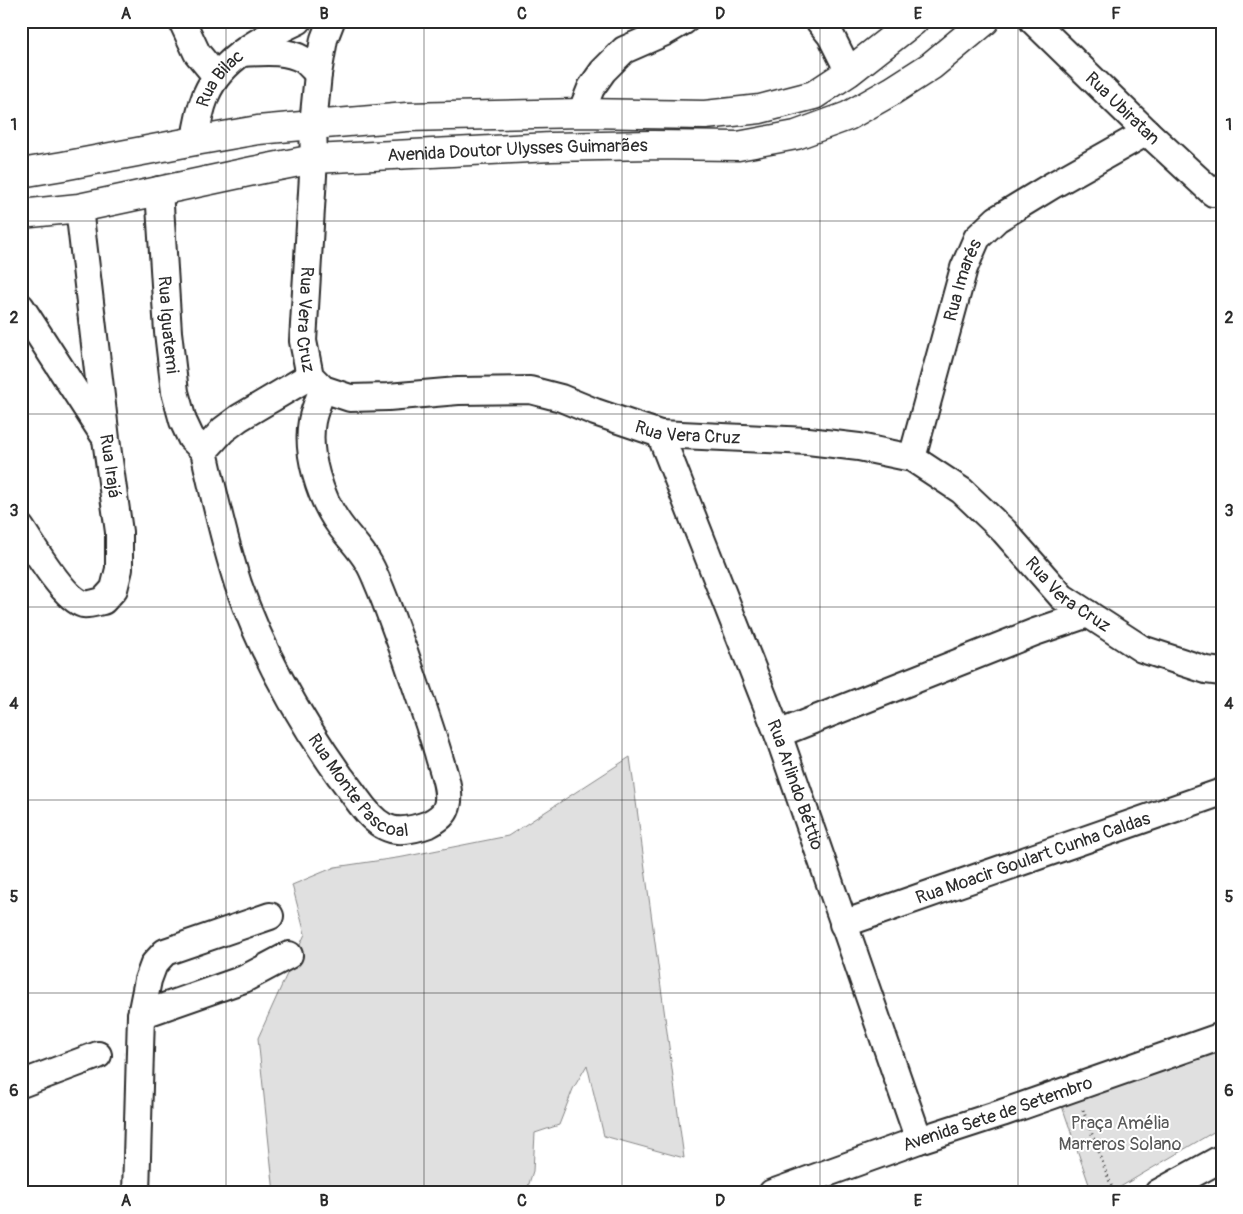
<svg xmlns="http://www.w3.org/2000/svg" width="1243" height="1214" font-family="Pangolin,sans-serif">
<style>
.green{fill:#e0e0e0;stroke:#868686}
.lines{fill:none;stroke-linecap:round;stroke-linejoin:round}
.minor-casing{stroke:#2b2b2b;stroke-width:30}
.major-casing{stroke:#2b2b2b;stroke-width:31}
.path{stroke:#2b2b2b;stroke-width:3;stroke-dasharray:1 4;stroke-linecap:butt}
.minor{stroke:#fff;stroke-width:26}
.major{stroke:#fff;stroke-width:28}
.grid{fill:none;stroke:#2b2b2b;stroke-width:1;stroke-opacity:0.55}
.labels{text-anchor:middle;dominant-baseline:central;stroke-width:4;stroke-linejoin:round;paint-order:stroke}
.street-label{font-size:18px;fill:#2b2b2b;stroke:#fff}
.park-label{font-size:18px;fill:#585858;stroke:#fff}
.neatline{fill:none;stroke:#2b2b2b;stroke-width:2}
.grid-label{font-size:16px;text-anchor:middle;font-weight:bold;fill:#2b2b2b}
</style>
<rect width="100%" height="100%" fill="#fff"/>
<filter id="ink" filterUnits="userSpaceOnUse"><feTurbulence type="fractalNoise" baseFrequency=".02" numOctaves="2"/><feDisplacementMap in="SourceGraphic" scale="10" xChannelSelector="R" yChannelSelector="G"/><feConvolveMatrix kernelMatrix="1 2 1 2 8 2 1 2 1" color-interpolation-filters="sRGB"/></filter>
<g filter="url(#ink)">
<g class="green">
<polygon points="630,757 684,1158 604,1136 587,1065 573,1089 559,1125 535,1133 533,1171 526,1193 274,1193 258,1038 305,934 292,885 335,867 403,857 508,836"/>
<polygon points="1222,1045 1222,1127 1110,1193 1092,1193 1062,1106"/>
</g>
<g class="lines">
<g class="minor-casing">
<g id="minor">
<polyline points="182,21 197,53 216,76"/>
<path id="s1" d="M 331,21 L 324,39 L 318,74 L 313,125 L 314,159 L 303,341 L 310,376 L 323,389 L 350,398 L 388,397 L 458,391 L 530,390 L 561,398 L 595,412 L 660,434 L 808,441 L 859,447 L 912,458 L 962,491 L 1004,531 L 1062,597 L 1142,649 L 1206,670 L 1222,672"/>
<polyline points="819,21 831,36 849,72"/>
<path id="s2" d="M 1033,21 L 1147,132 L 1213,193 L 1222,188"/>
<path d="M 242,53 C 262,52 286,49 304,60 C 309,64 314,70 318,74"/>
<polyline points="581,113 591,88 603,71 624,50 665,32 684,21"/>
<path id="s3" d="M 195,141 C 197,125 200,110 206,95 C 221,59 264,37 298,21"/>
<path id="s4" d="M 159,190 L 168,332 L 175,392 L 183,421 L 191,438 L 204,451"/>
<polyline points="21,307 103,434"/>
<path id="s5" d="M 310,376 L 239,418 L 223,430 L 204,451 C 214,496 224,540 238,584 C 262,653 298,717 340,776 C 348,786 355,797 363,807 C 383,833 399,835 429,824 C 435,821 444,815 446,809 C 453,793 442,769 438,753 C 428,720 416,687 405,654 C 396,631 388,606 378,583 C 375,576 372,568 368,562 C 360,548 348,537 339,524 C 320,498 306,453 312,421 C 314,410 319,399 323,389"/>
<path id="s6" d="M 660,434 L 778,734 L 919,1140"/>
<path id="s7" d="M 912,458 L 964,268 L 977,238 L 997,219 L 1053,185 L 1147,132"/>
<path d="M 21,528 C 33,546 63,598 83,604 C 89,605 97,602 103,601 L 114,589 L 119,569 L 119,532 L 106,439 L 79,208"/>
<polyline points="778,734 1035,632 1088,614"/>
<path id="s8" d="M 843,924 L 1222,792"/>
<polyline points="141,1015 244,979 289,955"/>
<polyline points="21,1084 98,1055"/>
<polyline points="136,1193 141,1015 148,980 154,964 165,952 270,916"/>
<path id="s9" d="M 772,1193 L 919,1140 L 1002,1113 L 1222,1036"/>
<polyline points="1158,1193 1222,1158"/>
</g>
</g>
<g class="major-casing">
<g id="major">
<polyline points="21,173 63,166 195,141 258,130 313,125 407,117 581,113 705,115 760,109 814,95 849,72 914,21"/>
<path id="s10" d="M 21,214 L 79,208 L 253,171 L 314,159 L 551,147 L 652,145 L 738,146 L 796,135 L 848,116 L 892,91 L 931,66 L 985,21"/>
</g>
</g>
<polyline class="path" points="1083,1110 1114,1193"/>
<use href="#minor" class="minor"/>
<use href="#major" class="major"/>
</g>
</g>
<path class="grid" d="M 226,21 L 226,1193M 424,21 L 424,1193M 622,21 L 622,1193M 820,21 L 820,1193M 1018,21 L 1018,1193M 21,221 L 1222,221M 21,414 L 1222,414M 21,607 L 1222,607M 21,800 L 1222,800M 21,993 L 1222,993"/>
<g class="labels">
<g class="street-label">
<text stroke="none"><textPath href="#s3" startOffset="69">Rua Bilac</textPath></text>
<text stroke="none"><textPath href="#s2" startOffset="125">Rua Ubiratan</textPath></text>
<text stroke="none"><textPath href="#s10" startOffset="502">Avenida Doutor Ulysses Guimarães</textPath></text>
<text stroke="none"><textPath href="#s7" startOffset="185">Rua Imarés</textPath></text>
<text stroke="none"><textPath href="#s1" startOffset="301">Rua Vera Cruz</textPath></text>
<text stroke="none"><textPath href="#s4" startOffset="135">Rua Iguatemi</textPath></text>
<text stroke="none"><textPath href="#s1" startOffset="750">Rua Vera Cruz</textPath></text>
<text transform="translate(110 466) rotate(82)">Rua Irajá</text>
<text stroke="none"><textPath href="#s1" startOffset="1185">Rua Vera Cruz</textPath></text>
<text stroke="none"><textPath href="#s5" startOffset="508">Rua Monte Pascoal</textPath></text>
<text stroke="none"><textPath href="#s6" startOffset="376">Rua Arlindo Béttio</textPath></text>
<text stroke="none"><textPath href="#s8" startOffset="201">Rua Moacir Goulart Cunha Caldas</textPath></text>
<text stroke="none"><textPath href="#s9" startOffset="239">Avenida Sete de Setembro</textPath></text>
</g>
<g class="park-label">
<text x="1120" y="1123">Praça Amélia<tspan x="1120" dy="21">Marreros Solano</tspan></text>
</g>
</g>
<rect width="1243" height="1214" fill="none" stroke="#fff" stroke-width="55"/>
<rect x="28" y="28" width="1188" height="1158" class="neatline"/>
<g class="grid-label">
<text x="126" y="19">A</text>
<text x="324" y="19">B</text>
<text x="522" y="19">C</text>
<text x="720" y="19">D</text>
<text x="918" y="19">E</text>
<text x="1116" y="19">F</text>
<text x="14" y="130">1</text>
<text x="1229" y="130">1</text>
<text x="14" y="323">2</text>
<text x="1229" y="323">2</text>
<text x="14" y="516">3</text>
<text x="1229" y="516">3</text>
<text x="14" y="709">4</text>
<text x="1229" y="709">4</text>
<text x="14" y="902">5</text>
<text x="1229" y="902">5</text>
<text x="14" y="1096">6</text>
<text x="1229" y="1096">6</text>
<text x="126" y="1206">A</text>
<text x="324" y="1206">B</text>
<text x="522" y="1206">C</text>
<text x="720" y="1206">D</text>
<text x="918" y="1206">E</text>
<text x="1116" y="1206">F</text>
</g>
</svg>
